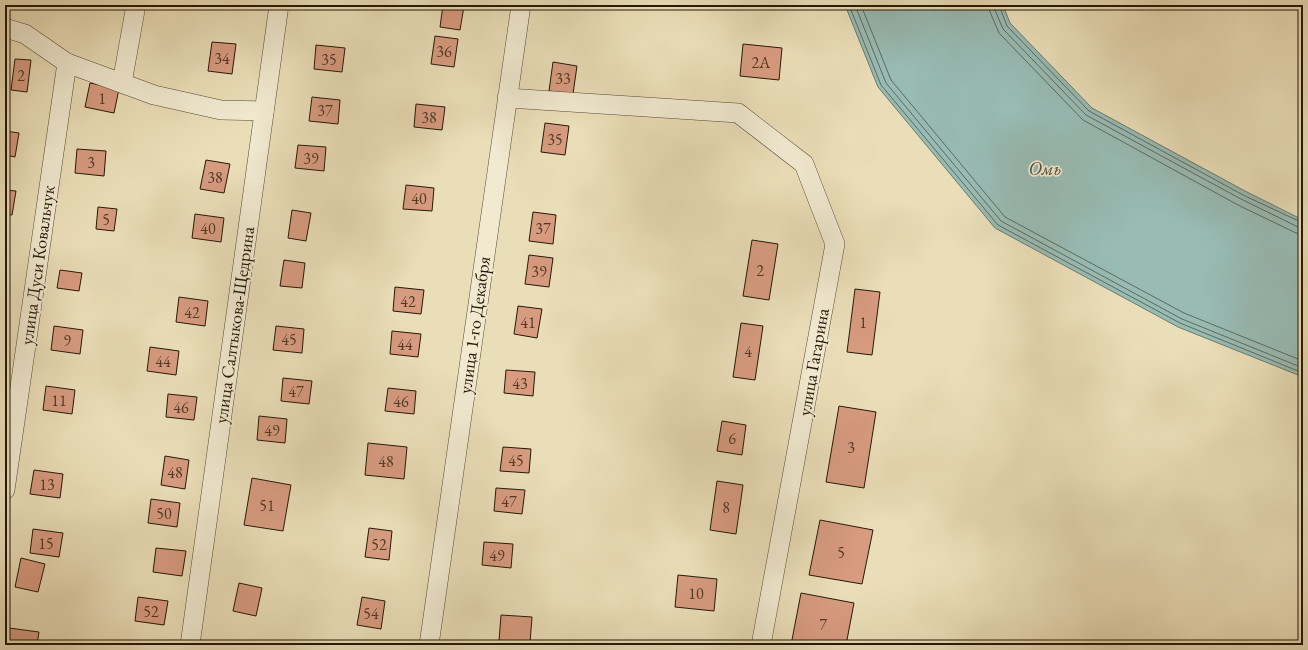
<svg xmlns="http://www.w3.org/2000/svg" width="1308" height="650" font-family="'EB Garamond',serif">
<style>
.water{fill:#98bbb4;stroke:#6a7a6e}
.lines{fill:none;stroke-linecap:round;stroke-linejoin:round}
.shore{stroke:#5f6a5c;stroke-width:1}
.building{fill:#d79b80;stroke:#261805}
.minor-casing{stroke:#574a32;stroke-width:20}
.minor{stroke:#f1ead1;stroke-width:19}
.labels{text-anchor:middle;dominant-baseline:central;stroke-width:3.5;stroke-linejoin:round;paint-order:stroke}
.number-label{font-size:16px;fill:#523924}
.street-label{font-size:18px;fill:#261805;stroke:#f1ead1}
.water-label{font-size:19px;font-style:italic;fill:#4e5142;stroke:#f1ead1}
</style>
<rect width="100%" height="100%" fill="#eadeb8"/>
<filter id="stains"><feTurbulence type="fractalNoise" baseFrequency=".005" numOctaves="4"/><feColorMatrix values="0 0 0 0 .2 0 0 0 0 .09 0 0 0 0 .02 0 0 0 .5 -.17"/></filter>
<radialGradient id="worn" r=".72"><stop offset=".6" stop-color="#630" stop-opacity="0"/><stop offset="1" stop-color="#630" stop-opacity=".3"/></radialGradient>
<polygon class="water" points="845,5 1003,5 1010,23 1092,108 1245,191 1303,220 1303,377 1178,327 995,228 878,87"/>
<g class="lines">
<g class="shore">
<polyline points="849,5 881,85 998,225 1180,323 1303,373"/>
<polyline points="855,5 886,83 1001,221 1182,319 1303,368"/>
<polyline points="861,5 891,80 1005,217 1184,313 1303,361"/>
<polyline points="988,5 990,12 999,33 1083,120 1238,205 1296,233 1303,234"/>
<polyline points="994,5 995,10 1003,29 1086,115 1241,199 1298,227 1303,228"/>
<polyline points="999,5 1007,26 1089,111 1243,195 1303,223"/>
</g>
</g>
<g class="building">
<polygon points="443,5 464,6 460,30 440,27"/>
<polygon points="565,5 589,5 588,9"/>
<polygon points="435,36 458,39 454,67 431,64"/>
<polygon points="212,42 236,44 232,74 208,71"/>
<polygon points="743,44 782,48 779,80 740,76"/>
<polygon points="316,45 345,48 342,72 314,69"/>
<polygon points="15,59 31,60 27,92 11,90"/>
<polygon points="553,62 577,66 573,94 549,91"/>
<polygon points="90,83 119,89 114,113 85,107"/>
<polygon points="312,97 340,100 338,124 309,121"/>
<polygon points="416,104 445,107 442,130 414,127"/>
<polygon points="545,123 569,126 565,155 541,152"/>
<polygon points="5,131 19,133 15,157 5,155"/>
<polygon points="298,145 326,147 324,171 295,168"/>
<polygon points="77,149 106,151 104,176 75,173"/>
<polygon points="206,160 230,164 224,193 200,189"/>
<polygon points="406,185 434,188 432,211 403,209"/>
<polygon points="5,190 16,191 12,215 5,214"/>
<polygon points="98,207 117,209 114,231 96,229"/>
<polygon points="292,210 311,213 306,241 288,238"/>
<polygon points="533,212 556,215 553,244 529,241"/>
<polygon points="195,214 224,218 221,242 192,238"/>
<polygon points="752,240 778,244 769,300 743,296"/>
<polygon points="529,255 553,258 549,287 525,284"/>
<polygon points="284,260 305,263 302,288 280,286"/>
<polygon points="60,270 82,273 79,291 57,288"/>
<polygon points="395,287 424,290 421,314 393,311"/>
<polygon points="855,289 880,292 872,355 847,352"/>
<polygon points="179,297 208,301 205,326 176,322"/>
<polygon points="518,306 542,309 537,338 514,334"/>
<polygon points="741,323 763,326 755,380 733,377"/>
<polygon points="54,326 83,330 80,354 51,350"/>
<polygon points="276,326 304,329 302,353 273,350"/>
<polygon points="392,331 421,334 418,357 390,354"/>
<polygon points="150,347 179,351 176,375 147,371"/>
<polygon points="506,370 535,372 533,396 504,393"/>
<polygon points="283,378 312,381 309,404 281,401"/>
<polygon points="46,386 75,390 72,414 43,410"/>
<polygon points="388,388 416,391 414,414 385,411"/>
<polygon points="168,394 197,397 194,420 166,417"/>
<polygon points="839,406 876,412 864,488 826,482"/>
<polygon points="259,416 287,419 285,443 257,440"/>
<polygon points="722,421 746,425 742,455 717,451"/>
<polygon points="368,443 407,447 404,479 365,475"/>
<polygon points="503,447 531,449 529,473 500,471"/>
<polygon points="165,456 189,460 185,489 161,485"/>
<polygon points="34,470 63,474 60,498 30,494"/>
<polygon points="252,478 291,485 283,531 244,525"/>
<polygon points="717,481 743,485 736,534 710,530"/>
<polygon points="496,488 525,490 522,514 494,511"/>
<polygon points="151,499 180,503 177,527 148,523"/>
<polygon points="820,520 873,530 862,584 809,575"/>
<polygon points="369,528 392,531 389,560 365,557"/>
<polygon points="33,529 63,533 59,557 30,553"/>
<polygon points="484,542 513,544 511,568 482,565"/>
<polygon points="156,548 186,551 182,576 153,572"/>
<polygon points="21,558 45,564 38,592 15,587"/>
<polygon points="678,575 717,579 714,611 675,607"/>
<polygon points="239,583 262,588 256,616 233,611"/>
<polygon points="801,593 854,603 846,645 791,645"/>
<polygon points="138,597 168,601 164,625 135,621"/>
<polygon points="362,597 385,601 381,629 357,625"/>
<polygon points="501,615 532,617 530,643 499,641"/>
<polygon points="9,628 39,632 37,645 7,645"/>
</g>
<g class="lines">
<g class="minor-casing">
<g id="minor">
<polyline points="5,28 25,34 67,63 154,95 221,110 264,111"/>
<polyline points="122,83 136,5"/>
<polyline points="507,98 738,113 804,164 835,244 761,645"/>
<polyline points="5,490 67,63"/>
<polyline points="190,645 279,5"/>
<polyline points="429,645 521,5"/>
</g>
</g>
<use href="#minor" class="minor"/>
</g>
<g class="labels">
<g class="number-label">
<text x="444" y="51">36</text>
<text x="222" y="58">34</text>
<text x="329" y="59">35</text>
<text x="761" y="62">2А</text>
<text x="21" y="75">2</text>
<text x="563" y="78">33</text>
<text x="102" y="98">1</text>
<text x="325" y="110">37</text>
<text x="429" y="117">38</text>
<text x="555" y="139">35</text>
<text x="311" y="158">39</text>
<text x="91" y="162">3</text>
<text x="215" y="177">38</text>
<text x="419" y="198">40</text>
<text x="106" y="219">5</text>
<text x="208" y="228">40</text>
<text x="543" y="228">37</text>
<text x="760" y="270">2</text>
<text x="539" y="271">39</text>
<text x="408" y="301">42</text>
<text x="192" y="312">42</text>
<text x="528" y="322">41</text>
<text x="863" y="322">1</text>
<text x="289" y="339">45</text>
<text x="67" y="340">9</text>
<text x="405" y="344">44</text>
<text x="748" y="351">4</text>
<text x="163" y="361">44</text>
<text x="520" y="383">43</text>
<text x="296" y="391">47</text>
<text x="59" y="400">11</text>
<text x="401" y="401">46</text>
<text x="181" y="407">46</text>
<text x="272" y="430">49</text>
<text x="732" y="438">6</text>
<text x="851" y="447">3</text>
<text x="516" y="460">45</text>
<text x="386" y="461">48</text>
<text x="175" y="472">48</text>
<text x="47" y="484">13</text>
<text x="509" y="501">47</text>
<text x="267" y="505">51</text>
<text x="726" y="507">8</text>
<text x="164" y="513">50</text>
<text x="46" y="543">15</text>
<text x="379" y="544">52</text>
<text x="841" y="552">5</text>
<text x="497" y="555">49</text>
<text x="696" y="593">10</text>
<text x="151" y="611">52</text>
<text x="371" y="613">54</text>
<text x="823" y="624">7</text>
</g>
<g class="street-label">
<text transform="translate(37 265) rotate(-82)">улица Дуси Ковальчук</text>
<text transform="translate(234 325) rotate(-82)">улица Салтыкова-Щедрина</text>
<text transform="translate(474 325) rotate(-82)">улица 1-го Декабря</text>
<text transform="translate(813 362) rotate(-80)">улица Гагарина</text>
</g>
<g class="water-label">
<text x="1045" y="168">Омь</text>
</g>
</g>
<rect width="1308" height="650" fill="none" stroke="#eadeb8" stroke-width="20"/>
<rect x="6" y="6" width="1296" height="638" fill="none" stroke="#261805" stroke-width="2"/>
<rect x="10" y="10" width="1288" height="630" fill="none" stroke="#261805"/>
<rect width="100%" height="100%" filter="url(#stains)"/>
<rect width="100%" height="100%" fill="url(#worn)"/>
</svg>
